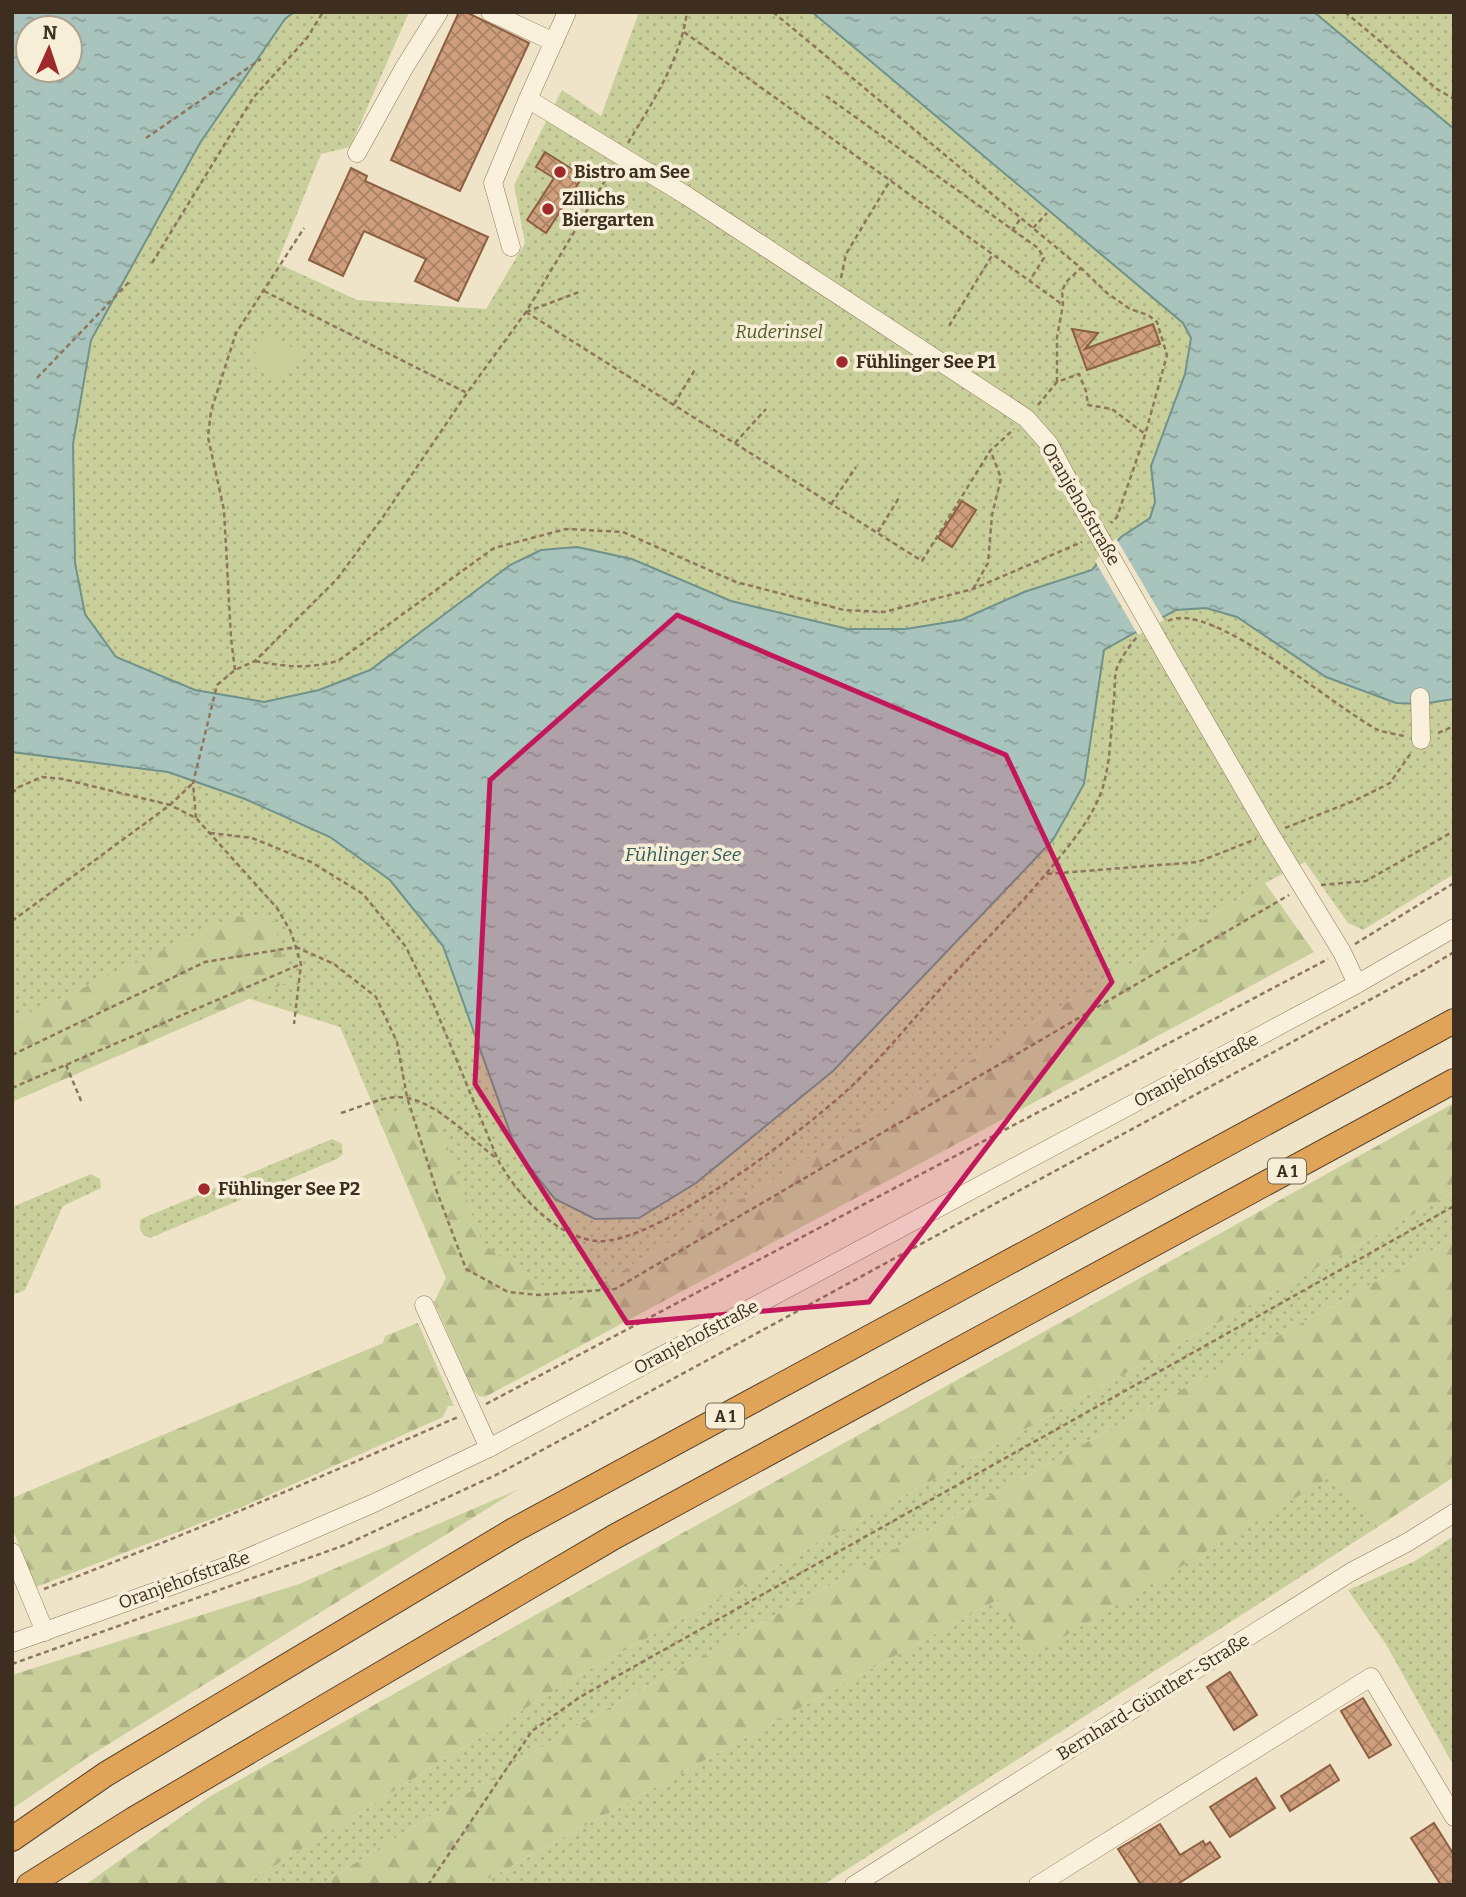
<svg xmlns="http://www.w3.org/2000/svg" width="1466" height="1897" font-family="Bitter,serif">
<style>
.green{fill:url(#green-dots)}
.forest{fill:url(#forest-firs)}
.pitch{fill:#c9cf9b}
.water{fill:url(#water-ripples);stroke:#6f938a;stroke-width:2;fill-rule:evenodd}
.pier{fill:#f0e4c8}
.building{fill:url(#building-cross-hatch);stroke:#8d5f41;stroke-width:2}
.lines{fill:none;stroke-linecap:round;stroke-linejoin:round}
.minor-casing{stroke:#8d765c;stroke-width:19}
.highway-casing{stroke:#5b4430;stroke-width:26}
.path{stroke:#8d765c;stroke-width:2.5;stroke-dasharray:5 3.5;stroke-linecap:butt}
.minor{stroke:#faf1dc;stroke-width:18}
.highway{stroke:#e0a458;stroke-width:24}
.minor-bridge-casing{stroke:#8d765c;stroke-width:19;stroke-linecap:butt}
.minor-bridge{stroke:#faf1dc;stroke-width:18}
.marked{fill:#c2185b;fill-opacity:0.2;stroke:#c2185b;stroke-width:5;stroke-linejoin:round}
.poi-dot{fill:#9e2a2b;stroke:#f7eed8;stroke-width:2.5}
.labels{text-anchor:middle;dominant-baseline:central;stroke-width:7;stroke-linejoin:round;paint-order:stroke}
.shield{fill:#f7eed8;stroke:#756857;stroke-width:2}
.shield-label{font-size:16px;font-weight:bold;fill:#3d2e20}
.poi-label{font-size:18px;font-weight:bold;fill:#3d2e20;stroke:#f7eed8;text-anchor:start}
.park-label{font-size:18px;font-style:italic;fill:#4d5a26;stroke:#f7eed8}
.street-label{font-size:18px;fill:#3d2e20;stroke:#f7eed8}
.water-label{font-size:19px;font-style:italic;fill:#2f5d5a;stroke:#f7eed8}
</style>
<defs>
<pattern id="green-dots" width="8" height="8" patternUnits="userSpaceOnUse" patternTransform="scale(1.75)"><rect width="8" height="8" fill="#c9cf9b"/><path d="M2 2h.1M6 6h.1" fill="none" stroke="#aeb285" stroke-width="1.8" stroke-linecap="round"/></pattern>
<pattern id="forest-firs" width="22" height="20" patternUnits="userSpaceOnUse" patternTransform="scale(1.75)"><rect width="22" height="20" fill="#c9cf9b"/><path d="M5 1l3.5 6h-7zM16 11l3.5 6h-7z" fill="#aeb285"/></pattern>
<pattern id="water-ripples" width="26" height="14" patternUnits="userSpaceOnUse" patternTransform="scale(1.75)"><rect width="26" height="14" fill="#a9c4bc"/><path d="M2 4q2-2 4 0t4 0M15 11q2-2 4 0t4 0" fill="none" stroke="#8ba098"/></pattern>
<pattern id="building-cross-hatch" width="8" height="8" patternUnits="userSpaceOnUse" patternTransform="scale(1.75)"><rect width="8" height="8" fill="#cf9f7d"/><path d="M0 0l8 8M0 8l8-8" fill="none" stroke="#a98266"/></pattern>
</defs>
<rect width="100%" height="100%" fill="#f0e4c8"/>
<g class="green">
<polygon points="294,12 409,12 350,147 321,154 277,263 357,300 486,309 525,243 514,185 562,90 601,116 639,12 812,12 1183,323 1191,338 1185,374 1151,466 1155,502 1150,518 1121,537 1092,570 1024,592 961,620 906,629 848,629 731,601 632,559 470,594 370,670 319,690 264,702 195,690 116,657 85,614 75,563 73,444 91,340 200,143 285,19"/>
<polygon points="1314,12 1454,12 1454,129 1452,127"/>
<polygon points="1206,608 1237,617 1326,677 1422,704 1454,699 1454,874 1363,930 1348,923 1305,862 1265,883 569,1303 446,1278 340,1027 250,999 214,927 12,1021 12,752 168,772 245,799 330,837 390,880 443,946 517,1152 639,1218 696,1183 833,1071 1053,840 1084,784 1104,650 1176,610"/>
<path d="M 332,1139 L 342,1144 L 343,1154 L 337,1159 L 150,1238 C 140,1235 138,1228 141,1219 Z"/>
<polygon points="91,1174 100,1179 101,1188 63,1206 25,1290 12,1295 12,1207"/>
<polygon points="1454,1192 1454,1238 569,1730 320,1885 244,1885 569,1681"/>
<polygon points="1330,1476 1376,1528 823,1885 477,1885 999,1599 1032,1655"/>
<polygon points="1454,1536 1454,1759 1451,1761 1387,1646 1348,1590 1415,1561"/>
</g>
<g class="forest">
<polygon points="1265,883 1314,952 485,1397 479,1396 473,1390 434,1302 446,1278 376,1110 438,1121 483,1244 569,1303"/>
<polygon points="236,916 274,921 288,982 12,1102 12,1021"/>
<polygon points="1454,1103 1454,1192 569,1681 244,1885 85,1885 209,1797"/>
<polygon points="1454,1238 1454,1477 1376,1528 1330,1477 1032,1656 999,1599 477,1885 320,1885 569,1730"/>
<polygon points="418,1323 454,1406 448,1406 443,1417 240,1508 36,1587 12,1528 12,1498 383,1343 385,1336"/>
<polygon points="519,1489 88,1757 12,1809 12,1675 299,1584"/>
</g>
<polygon class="pitch" points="269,332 300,353 281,383 249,363"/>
<path class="water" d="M 12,12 L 294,12 L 285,19 L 200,143 L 91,340 L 73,444 L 75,563 L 85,614 L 116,657 L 195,690 L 264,702 L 319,690 L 370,670 L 510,565 L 541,550 L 577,547 L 632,559 L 731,601 L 848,629 L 906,629 L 961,620 L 1024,592 L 1092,570 L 1121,537 L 1150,518 L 1155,502 L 1151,466 L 1185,374 L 1191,338 L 1183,323 L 812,12 L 1314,12 L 1454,129 L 1454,699 L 1422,704 L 1396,703 L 1326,677 L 1237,617 L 1206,608 L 1176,610 L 1104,650 L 1084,784 L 1053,840 L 833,1071 L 696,1183 L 639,1218 L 595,1219 L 555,1199 L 517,1152 L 443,946 L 390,880 L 330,837 L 245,799 L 168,772 L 12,752 ZM 28,28 L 70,28 L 70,70 L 28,70 Z"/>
<polygon class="pier" points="1116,538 1164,620 1138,635 1095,561"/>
<g class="building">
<polygon points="459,12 466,12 529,43 460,191 391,160"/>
<polygon points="545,152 583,176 546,233 527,220 554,178 536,167"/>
<polygon points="351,168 367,176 365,181 488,237 458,301 415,281 426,259 364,231 343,276 309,260"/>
<polygon points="1153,324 1160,344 1087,370 1072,329 1098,333 1085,349"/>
<polygon points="962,501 976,510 952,547 938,538"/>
<polygon points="1230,1672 1257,1715 1234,1730 1207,1687"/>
<polygon points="1363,1698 1391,1745 1369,1758 1341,1711"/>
<polygon points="1330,1765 1339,1780 1290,1811 1281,1796"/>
<polygon points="1256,1778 1275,1808 1230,1837 1210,1807"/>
<polygon points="1434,1823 1454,1855 1454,1885 1441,1885 1411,1838"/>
<polygon points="1160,1824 1180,1855 1203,1841 1205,1845 1210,1842 1220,1857 1176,1885 1141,1885 1118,1849"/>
</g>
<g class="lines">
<g class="minor-casing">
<g id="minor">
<polyline points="490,12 554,42"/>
<polyline points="528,99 567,12"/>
<polyline points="357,153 404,68 439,12"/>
<polyline points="511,247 493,183 528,99 687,196 1026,418 1049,444 1082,506"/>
<polyline points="1167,656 1270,834 1342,952 1357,984"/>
<polyline points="1420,697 1421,740"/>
<polyline points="424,1305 489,1448"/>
<polyline points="12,1552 45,1632"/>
<polyline points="12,1643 238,1562 372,1504 489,1448 1357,984 1454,928"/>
<polyline points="854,1885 1351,1572 1408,1542 1454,1513"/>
<polyline points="1038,1885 1371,1677 1454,1817"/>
</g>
</g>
<g class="highway-casing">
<g id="highway">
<polyline points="12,1839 106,1774 514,1530 1454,1021"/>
<polyline points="29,1885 134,1819 614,1537 1454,1081"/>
</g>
</g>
<g class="path">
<polyline points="773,12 1081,268 1107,293 1130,309 1148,315 1157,322 1167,355 1145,435 1117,517 1111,523"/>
<polyline points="1345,12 1437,89 1454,99"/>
<polyline points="684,32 1063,305"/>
<polyline points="826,96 1038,248 1044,258 1030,280"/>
<polyline points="146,138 261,59"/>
<path d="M 628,143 C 653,101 680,61 687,12"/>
<polyline points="1033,228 1047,213"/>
<polyline points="1012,231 1021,218"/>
<polyline points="152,263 253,98 307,38 323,12"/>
<polyline points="841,278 846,254 891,179"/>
<polyline points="264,291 467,393"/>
<polyline points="526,312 922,561 990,451 1014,429"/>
<polyline points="526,312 579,292"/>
<polyline points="949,326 993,254"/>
<polyline points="37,378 129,282"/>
<polyline points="1057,382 1057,337 1063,305 1062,291 1066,282 1081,268"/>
<polyline points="674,404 696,368"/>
<polyline points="1038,405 1057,382 1079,374 1086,391 1088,405 1112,409 1145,434"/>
<polyline points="735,443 766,409"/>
<polyline points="831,504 856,467"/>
<polyline points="878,532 900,496"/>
<polyline points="973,589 988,563 992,515 1001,478 991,452"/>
<path d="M 1168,621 C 1209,598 1338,710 1378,730 C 1386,733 1396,734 1404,736"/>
<path d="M 255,661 C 287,667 307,669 338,661 L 494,548 L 566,529 L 623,532 L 736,582 L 844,610 L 884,612 L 973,589 L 1082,542"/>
<polyline points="235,670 231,638 224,510 208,437 211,411 236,333 304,228"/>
<polyline points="1438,733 1454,726"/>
<polyline points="12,793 19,787 42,777 63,779 170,805 196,818 277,908 291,932 301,964 294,1024"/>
<polyline points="196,818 193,783 217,685 235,670 255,661 337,579 383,517 467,393 526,312 612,169"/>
<polyline points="1285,828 1356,800 1390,783 1411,753"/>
<path d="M 210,833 L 252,838 L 311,862 L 363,894 L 406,947 L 433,1003 L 498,1160 C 517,1194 555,1237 597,1241 C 655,1246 816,1122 859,1079 C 891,1047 920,1011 951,977 C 993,932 1037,888 1074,839 C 1086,823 1099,803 1104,783 C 1111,756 1111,727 1114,699 C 1115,690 1114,677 1117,668 C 1121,658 1130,645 1137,637"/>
<polyline points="1047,874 1198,862 1256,839"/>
<polyline points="1321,885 1366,881 1454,831"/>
<polyline points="12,921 170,805 193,783"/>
<polyline points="1355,944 1454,883"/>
<polyline points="12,1055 205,962 296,947 334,964 376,997 397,1042 407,1097 437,1192 466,1269 508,1292 539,1295 615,1289 1289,895"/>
<polyline points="66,1065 82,1103"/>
<polyline points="12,1088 301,964"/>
<path d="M 341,1113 C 357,1108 373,1101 388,1098 C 427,1090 467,1136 496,1158"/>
<polyline points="486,1404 1328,959"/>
<path d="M 44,1589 C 184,1536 321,1477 458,1417"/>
<polyline points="12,1664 345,1545 500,1473 1419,973 1454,952"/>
<polyline points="428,1885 532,1731 580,1697 1454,1206"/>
</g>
<use href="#minor" class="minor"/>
<use href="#highway" class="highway"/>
<g class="minor-bridge-casing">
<polyline id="minor-bridge" points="1082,506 1167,656"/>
</g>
<use href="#minor-bridge" class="minor-bridge"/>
</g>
<path class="marked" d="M 677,615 L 1006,755 L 1112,982 L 869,1302 L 627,1323 L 475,1084 L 490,780 Z"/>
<g class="poi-dot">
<circle cx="560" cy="172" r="7"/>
<circle cx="548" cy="209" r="7"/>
<circle cx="842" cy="362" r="7"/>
<circle cx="204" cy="1189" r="7"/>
</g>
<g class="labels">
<g class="shield">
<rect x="1268" y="1158.5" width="38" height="25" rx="5"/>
<rect x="706" y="1403.5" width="38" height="25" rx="5"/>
</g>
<g class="shield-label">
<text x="1287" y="1171">A 1</text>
<text x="725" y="1416">A 1</text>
</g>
<g class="poi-label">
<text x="574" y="172">Bistro am See</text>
<text x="562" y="199">Zillichs<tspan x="562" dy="21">Biergarten</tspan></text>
<text x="856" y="362">Fühlinger See P1</text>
<text x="218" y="1189">Fühlinger See P2</text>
</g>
<g class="park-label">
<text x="779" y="332">Ruderinsel</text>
</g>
<g class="street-label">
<text transform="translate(1081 504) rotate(60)">Oranjehofstraße</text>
<text transform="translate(1196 1070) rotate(-28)">Oranjehofstraße</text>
<text transform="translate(696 1337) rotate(-28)">Oranjehofstraße</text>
<text transform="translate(184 1580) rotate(-20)">Oranjehofstraße</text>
<text transform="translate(1153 1697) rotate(-32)">Bernhard-Günther-Straße</text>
</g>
<g class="water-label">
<text x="683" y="854">Fühlinger See</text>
</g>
</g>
<rect width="1466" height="1897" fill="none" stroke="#3d2e20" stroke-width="28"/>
<g transform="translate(49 49) rotate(3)"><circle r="33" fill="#f7eed8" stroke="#ada18e" stroke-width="2"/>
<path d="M0-5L12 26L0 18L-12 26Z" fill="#9e2a2b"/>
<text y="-10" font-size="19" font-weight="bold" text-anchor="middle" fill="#3d2e20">N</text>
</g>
</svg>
